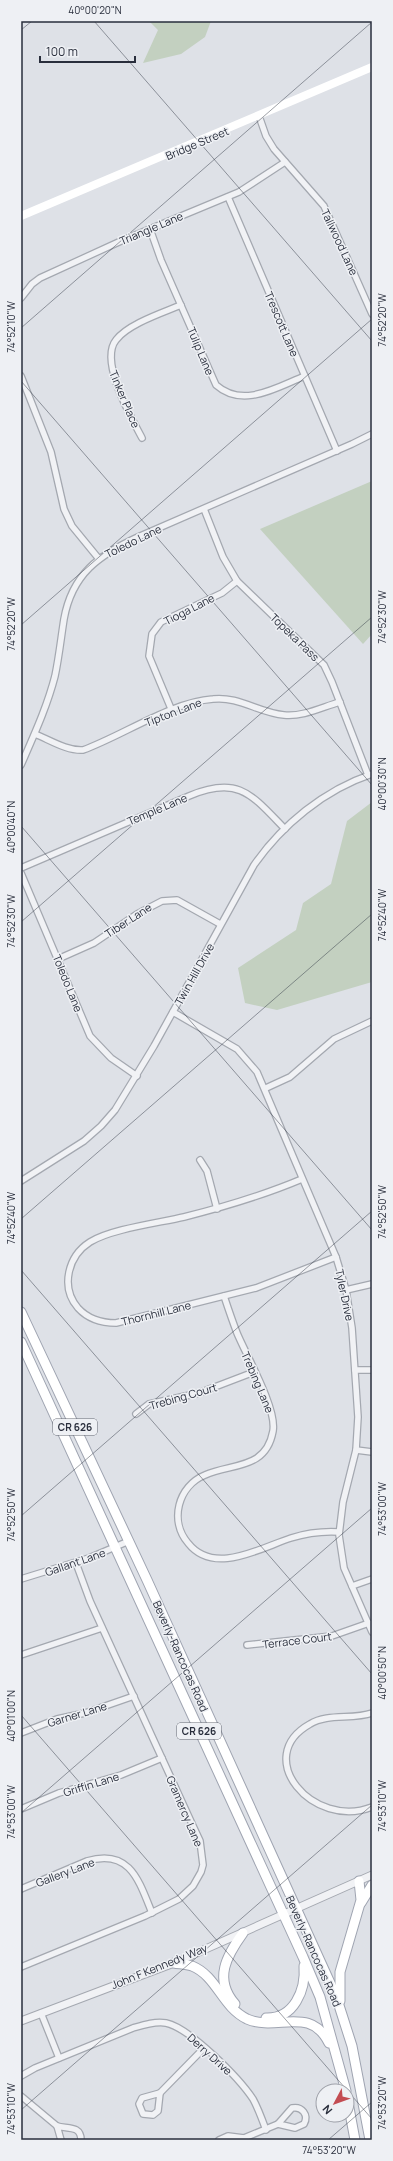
<svg xmlns="http://www.w3.org/2000/svg" width="393" height="2161" font-family="Manrope,sans-serif">
<style>
.green{fill:#c3d0c0}
.lines{fill:none;stroke-linecap:round;stroke-linejoin:round}
.minor-casing{stroke:#a4a8b0;stroke-width:8}
.tertiary-casing{stroke:#a4a8b0;stroke-width:9}
.primary-casing{stroke:#9fa4b1;stroke-width:11}
.minor{stroke:#f1f2f5;stroke-width:5.5}
.tertiary{stroke:#f1f2f5;stroke-width:7}
.secondary{stroke:#fff;stroke-width:8}
.primary{stroke:#fff;stroke-width:9}
.ticks{fill:none;stroke:#292e3c;stroke-width:1;stroke-opacity:0.45}
.labels{text-anchor:middle;dominant-baseline:central;stroke-width:3;stroke-linejoin:round;paint-order:stroke}
.shield{fill:#eef0f4;stroke:#646873;stroke-width:1}
.shield-label{font-size:10px;font-weight:bold;fill:#292e3c}
.street-label{font-size:11px;fill:#292e3c;stroke:#eef0f4}
.neatline{fill:none;stroke:#292e3c;stroke-width:1.5}
.ticks-label{font-size:10px;text-anchor:middle;fill:#292e3c}
</style>
<rect width="100%" height="100%" fill="#dee1e7"/>
<g class="green">
<polygon points="149,21 211,21 205,37 181,54 143,63 158,30"/>
<polygon points="372,481 372,634 363,644 260,529"/>
<polygon points="372,802 372,982 277,1010 245,1003 238,968 296,930 303,903 331,884 347,821"/>
</g>
<g class="lines">
<g class="minor-casing">
<g id="minor">
<polyline points="259,116 266,136 274,149 324,206 372,314"/>
<polyline points="228,197 337,451"/>
<path d="M 150,229 L 161,260 L 216,385 C 243,409 277,387 305,376"/>
<polyline points="21,298 32,284 40,278 121,241 239,192 285,162"/>
<polyline points="21,376 51,452 64,509 72,526 99,559"/>
<path d="M 142,438 C 131,417 99,361 116,340 C 128,324 162,313 181,305"/>
<polyline points="204,509 223,557 237,581 324,665 332,682 368,775"/>
<polyline points="172,711 149,656 152,634 161,622 222,593 237,581"/>
<path d="M 35,734 C 50,740 67,751 83,750 C 124,735 171,702 213,699 C 239,696 259,713 284,715 C 303,717 322,707 340,702"/>
<path d="M 21,765 C 34,735 47,707 55,676 C 59,657 61,638 64,619 C 72,574 99,555 138,537 L 352,444 L 372,434"/>
<path d="M 21,868 L 189,796 C 239,775 252,795 285,829"/>
<polyline points="21,873 90,1036 111,1058 137,1076"/>
<polyline points="58,959 94,943 137,914 162,901 177,900 220,924"/>
<polyline points="173,1012 237,1049 257,1072 336,1257 346,1290 352,1328 358,1417 356,1450 343,1502 339,1535 344,1568 372,1632"/>
<polyline points="266,1088 290,1077 334,1039 372,1021"/>
<polyline points="200,1160 207,1171 217,1209"/>
<path d="M 302,1179 C 264,1195 224,1207 184,1217 C 158,1223 111,1229 90,1242 C 68,1256 60,1287 78,1308 C 88,1319 102,1323 116,1323 L 256,1288 L 336,1257"/>
<path d="M 21,1181 L 84,1141 L 101,1126 L 115,1110 L 154,1046 L 254,865 C 282,825 324,790 372,774"/>
<polyline points="346,1290 372,1284"/>
<path d="M 224,1296 C 228,1308 232,1320 237,1333 C 246,1355 277,1408 273,1431 C 266,1470 232,1463 205,1475 C 178,1486 169,1521 188,1543 C 214,1576 260,1548 291,1538 C 307,1533 322,1531 339,1532"/>
<polyline points="355,1370 372,1370"/>
<polyline points="136,1414 149,1404 199,1393 254,1372"/>
<polyline points="356,1450 372,1452"/>
<polyline points="21,1579 89,1558 129,1541"/>
<polyline points="352,1586 372,1579"/>
<polyline points="247,1645 332,1636 369,1623"/>
<polyline points="21,1655 102,1628"/>
<path d="M 372,1713 C 352,1720 328,1713 310,1724 C 251,1757 313,1830 372,1807"/>
<polyline points="21,1733 57,1719 85,1713 134,1696"/>
<polyline points="21,1809 59,1793 121,1775 162,1758"/>
<path d="M 21,1889 L 87,1861 C 130,1848 139,1881 152,1913"/>
<polyline points="21,1967 145,1916 179,1899 193,1886 201,1872 203,1865 200,1841 193,1826 90,1601 76,1563"/>
<polyline points="41,2013 59,2058"/>
<path d="M 21,2076 L 35,2068 L 133,2028 C 143,2025 155,2021 166,2023 C 190,2028 239,2078 253,2099 C 258,2108 262,2119 266,2130"/>
<polygon points="160,2093 158,2111 153,2115 143,2114 139,2104 142,2098"/>
<polyline points="160,2093 204,2048"/>
<polyline points="21,2096 57,2126"/>
<path d="M 292,2108 C 302,2106 309,2115 304,2124 L 295,2128 L 278,2124 Z"/>
<polyline points="244,2138 278,2124"/>
<path d="M 61,2140 L 57,2126 C 67,2129 81,2125 81,2140"/>
<polyline points="219,2140 228,2136 244,2138 243,2140"/>
</g>
</g>
<g class="tertiary-casing">
<polyline id="tertiary" points="21,2021 174,1963 372,1875"/>
</g>
<g class="primary-casing">
<g id="primary">
<polyline points="21,1312 147,1580 336,1996 352,2046 370,2140"/>
<polyline points="21,1342 303,1957 320,1997 346,2091"/>
<polyline points="361,1903 372,1885"/>
<path d="M 174,1963 C 179,1964 186,1964 192,1966 C 217,1976 222,2007 247,2019 C 277,2032 310,2005 329,2043"/>
<polyline points="340,2001 340,1972 361,1900 359,1881"/>
<path d="M 235,2004 C 213,1979 227,1955 243,1933"/>
<path d="M 266,2018 C 294,2019 306,1990 304,1966"/>
<polyline points="347,2097 355,2140"/>
</g>
</g>
<use href="#minor" class="minor"/>
<use href="#tertiary" class="tertiary"/>
<polyline class="secondary" points="21,216 372,67"/>
<use href="#primary" class="primary"/>
</g>
<path class="ticks" d="M 94,21 L 372,341M 21,30 L 32,21M 21,328 L 372,22M 21,381 L 372,785M 21,625 L 372,319M 21,826 L 372,1230M 21,922 L 372,617M 21,1219 L 372,914M 21,1270 L 372,1674M 21,1516 L 372,1211M 21,1715 L 372,2119M 21,1813 L 372,1508M 21,2110 L 372,1805M 328,2140 L 372,2102"/>
<g class="labels">
<g class="shield">
<rect x="53" y="1419" width="44" height="16" rx="3"/>
<rect x="177" y="1723" width="44" height="16" rx="3"/>
</g>
<g class="shield-label">
<text x="75" y="1427">CR 626</text>
<text x="199" y="1731">CR 626</text>
</g>
<g class="street-label">
<text transform="translate(197 143) rotate(-23)">Bridge Street</text>
<text transform="translate(151 228) rotate(-23)">Triangle Lane</text>
<text transform="translate(340 242) rotate(65)">Tallwood Lane</text>
<text transform="translate(282 324) rotate(67)">Trescott Lane</text>
<text transform="translate(201 351) rotate(67)">Tulip Lane</text>
<text transform="translate(125 399) rotate(67)">Tinker Place</text>
<text transform="translate(133 541) rotate(-26)">Toledo Lane</text>
<text transform="translate(189 609) rotate(-27)">Tioga Lane</text>
<text transform="translate(295 637) rotate(44)">Topeka Pass</text>
<text transform="translate(173 712) rotate(-21)">Tipton Lane</text>
<text transform="translate(157 809) rotate(-23)">Temple Lane</text>
<text transform="translate(128 920) rotate(-33)">Tiber Lane</text>
<text transform="translate(194 974) rotate(-61)">Twin Hill Drive</text>
<text transform="translate(68 983) rotate(68)">Toledo Lane</text>
<text transform="translate(345 1295) rotate(78)">Tyler Drive</text>
<text transform="translate(156 1313) rotate(-14)">Thornhill Lane</text>
<text transform="translate(258 1382) rotate(67)">Trebing Lane</text>
<text transform="translate(183 1396) rotate(-16)">Trebing Court</text>
<text transform="translate(75 1562) rotate(-19)">Gallant Lane</text>
<text transform="translate(297 1640) rotate(-7)">Terrace Court</text>
<text transform="translate(181 1656) rotate(66)">Beverly-Rancocas Road</text>
<text transform="translate(77 1714) rotate(-17)">Garner Lane</text>
<text transform="translate(91 1784) rotate(-17)">Griffin Lane</text>
<text transform="translate(185 1811) rotate(67)">Gramercy Lane</text>
<text transform="translate(65 1872) rotate(-21)">Gallery Lane</text>
<text transform="translate(314 1951) rotate(66)">Beverly-Rancocas Road</text>
<text transform="translate(159 1966) rotate(-22)">John F Kennedy Way</text>
<text transform="translate(210 2054) rotate(42)">Derry Drive</text>
</g>
</g>
<rect width="393" height="2161" fill="none" stroke="#eef0f4" stroke-width="44"/>
<g transform="translate(335 2103) rotate(229)"><circle r="19" fill="#eef0f4" stroke="#9fa2aa"/>
<path d="M0-3L7 15L0 10L-7 15Z" fill="#c34c52"/>
<text y="-6" font-size="11" font-weight="bold" text-anchor="middle" fill="#292e3c">N</text>
</g>
<path d="M40 56v6h95v-6" fill="none" stroke="#292e3c" stroke-width="2"/>
<text x="46" y="56" font-size="12" fill="#292e3c" stroke="#eef0f4" stroke-width="3" paint-order="stroke">100 m</text>
<rect x="22" y="22" width="349" height="2117" class="neatline"/>
<g class="ticks-label">
<text x="95" y="14">40°00'20"N</text>
<text transform="translate(382 320) rotate(-90)" y="4">74°52'20"W</text>
<text transform="translate(11 327) rotate(-90)" y="4">74°52'10"W</text>
<text transform="translate(382 617) rotate(-90)" y="4">74°52'30"W</text>
<text transform="translate(11 624) rotate(-90)" y="4">74°52'20"W</text>
<text transform="translate(382 784) rotate(-90)" y="4">40°00'30"N</text>
<text transform="translate(11 827) rotate(-90)" y="4">40°00'40"N</text>
<text transform="translate(382 915) rotate(-90)" y="4">74°52'40"W</text>
<text transform="translate(11 921) rotate(-90)" y="4">74°52'30"W</text>
<text transform="translate(382 1212) rotate(-90)" y="4">74°52'50"W</text>
<text transform="translate(11 1218) rotate(-90)" y="4">74°52'40"W</text>
<text transform="translate(382 1509) rotate(-90)" y="4">74°53'00"W</text>
<text transform="translate(11 1515) rotate(-90)" y="4">74°52'50"W</text>
<text transform="translate(382 1673) rotate(-90)" y="4">40°00'50"N</text>
<text transform="translate(11 1716) rotate(-90)" y="4">40°01'00"N</text>
<text transform="translate(382 1806) rotate(-90)" y="4">74°53'10"W</text>
<text transform="translate(11 1812) rotate(-90)" y="4">74°53'00"W</text>
<text transform="translate(382 2103) rotate(-90)" y="4">74°53'20"W</text>
<text transform="translate(11 2109) rotate(-90)" y="4">74°53'10"W</text>
<text x="329" y="2154">74°53'20"W</text>
</g>
</svg>
